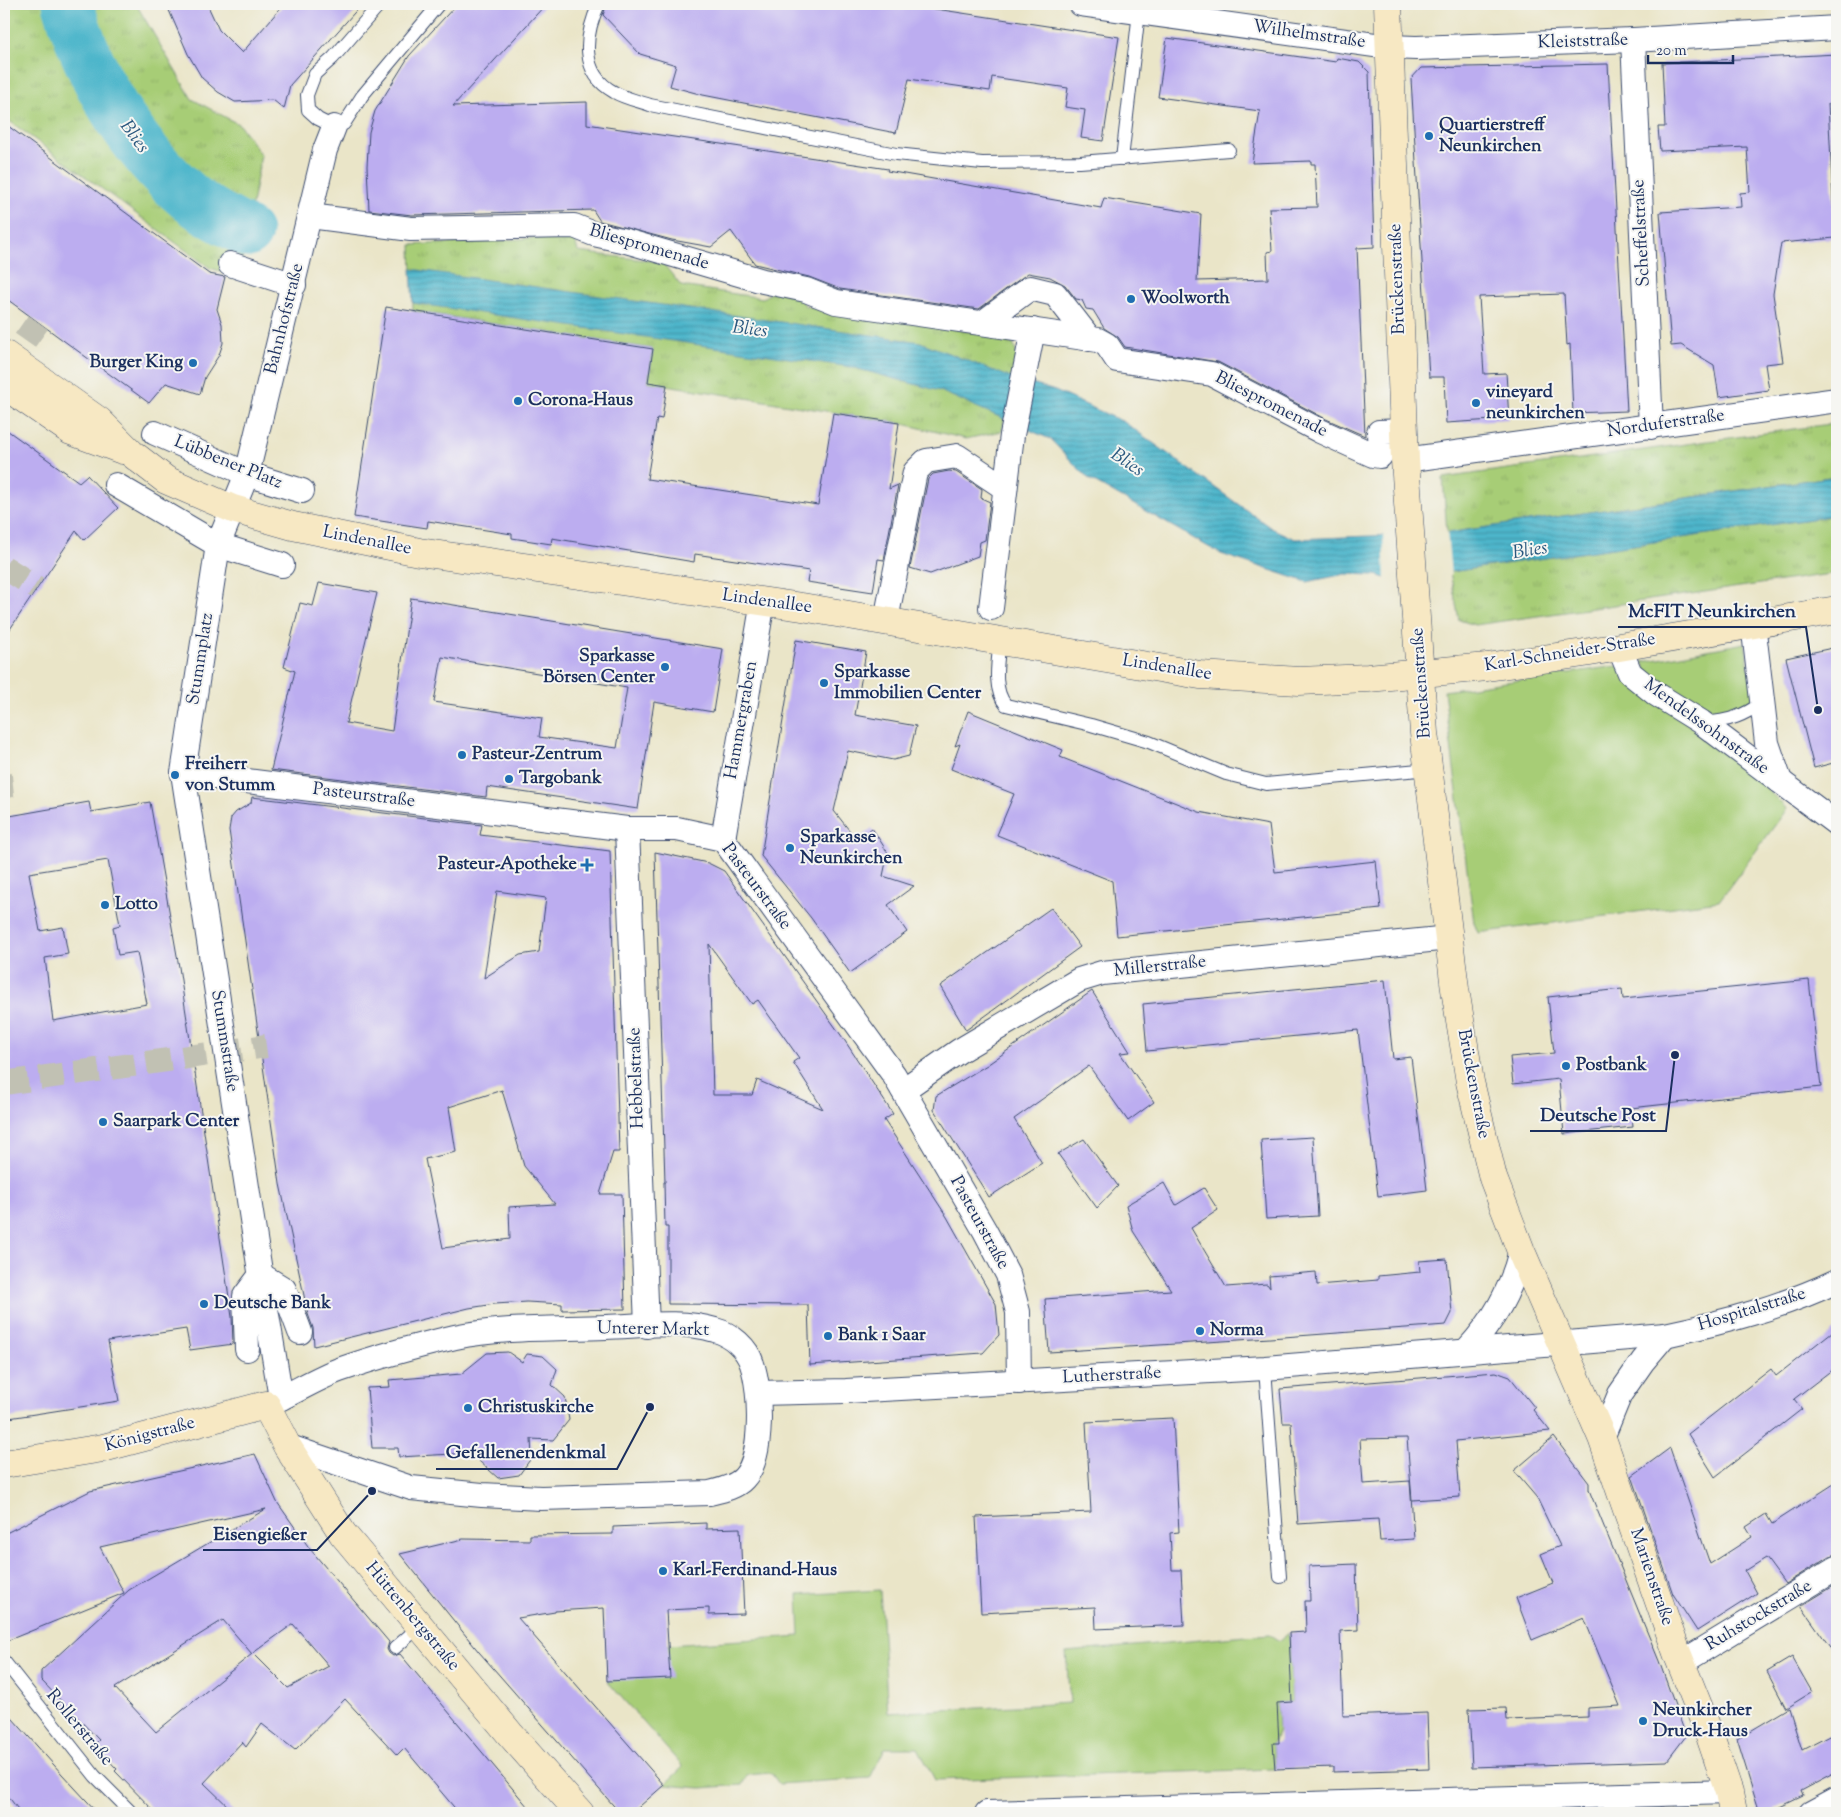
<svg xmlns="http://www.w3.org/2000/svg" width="1841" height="1817" font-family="'Sorts Mill Goudy',serif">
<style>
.grass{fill:url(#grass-tufts);stroke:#617e6a}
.park{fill:#a7cd76;stroke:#617e6a}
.water{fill:url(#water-rules);stroke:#347294}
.pier{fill:#eae5c8}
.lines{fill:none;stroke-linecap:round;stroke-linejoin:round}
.river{stroke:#4eb6cb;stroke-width:51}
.building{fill:#bcadf0;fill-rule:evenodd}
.street-tunnel{stroke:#c1c1b3;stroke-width:24;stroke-dasharray:24 12;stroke-linecap:butt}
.lane-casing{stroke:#3a4a6e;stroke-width:14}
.street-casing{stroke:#3a4a6e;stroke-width:26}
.secondary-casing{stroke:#3a4a6e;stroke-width:29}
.lane{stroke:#fff;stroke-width:12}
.street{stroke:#fff;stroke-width:24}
.secondary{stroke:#f7e8c3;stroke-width:28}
.poi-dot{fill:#1f6fb2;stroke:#f6f6f2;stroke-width:2}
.labels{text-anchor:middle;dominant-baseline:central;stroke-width:4;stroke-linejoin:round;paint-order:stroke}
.street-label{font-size:18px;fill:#1b2f5e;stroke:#f6f6f2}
.poi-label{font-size:18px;font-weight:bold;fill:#1b2f5e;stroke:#f6f6f2;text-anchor:start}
.water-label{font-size:19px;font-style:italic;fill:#2a587f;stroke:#f6f6f2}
.leader{fill:none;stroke:#1b2f5e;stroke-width:2}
.callout-dot{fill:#1b2f5e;stroke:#f6f6f2;stroke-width:2}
.callout-label{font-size:19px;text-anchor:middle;font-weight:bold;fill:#1b2f5e;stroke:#f6f6f2;stroke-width:4;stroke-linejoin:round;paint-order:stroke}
</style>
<defs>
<pattern id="grass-tufts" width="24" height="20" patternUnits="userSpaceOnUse" patternTransform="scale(1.25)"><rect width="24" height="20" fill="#a7cd76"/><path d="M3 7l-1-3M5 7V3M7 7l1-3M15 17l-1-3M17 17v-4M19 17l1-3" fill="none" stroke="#8fb068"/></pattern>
<pattern id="water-rules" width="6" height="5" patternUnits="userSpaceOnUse" patternTransform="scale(1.25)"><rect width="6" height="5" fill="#4eb6cb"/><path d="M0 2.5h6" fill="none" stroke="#4094a8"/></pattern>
</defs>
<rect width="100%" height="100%" fill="#f6f6f2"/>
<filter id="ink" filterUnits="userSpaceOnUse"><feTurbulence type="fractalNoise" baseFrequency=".02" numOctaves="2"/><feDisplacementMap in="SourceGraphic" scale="10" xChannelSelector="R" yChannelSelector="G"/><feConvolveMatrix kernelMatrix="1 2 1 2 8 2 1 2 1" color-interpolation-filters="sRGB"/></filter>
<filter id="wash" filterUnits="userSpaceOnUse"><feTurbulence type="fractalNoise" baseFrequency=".0096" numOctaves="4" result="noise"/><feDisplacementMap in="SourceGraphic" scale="20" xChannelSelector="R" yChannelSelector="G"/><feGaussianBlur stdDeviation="1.12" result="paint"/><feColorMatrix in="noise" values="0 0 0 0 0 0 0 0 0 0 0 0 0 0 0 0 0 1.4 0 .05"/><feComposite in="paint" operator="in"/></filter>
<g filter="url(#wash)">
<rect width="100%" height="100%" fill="#eae5c8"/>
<g class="grass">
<polygon points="4,4 136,4 192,99 240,125 261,155 239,277 210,268 4,117"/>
<polygon points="574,236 578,252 662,262 681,286 763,298 773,291 801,297 805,306 1004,336 1013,343 1017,355 1002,431 966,439 899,423 648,382 653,349 413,311 411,245"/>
<polygon points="1837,423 1837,476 1447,533 1443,478"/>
<polygon points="1837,515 1837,573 1475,625 1459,620 1450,572"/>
</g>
<g class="park">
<polygon points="1745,643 1754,698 1742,705 1713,714 1649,676 1643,662"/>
<polygon points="1617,666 1757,779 1787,809 1719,901 1478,933 1474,923 1444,691"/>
<polygon points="880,1590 888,1713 1070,1703 1066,1652 1269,1634 1279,1641 1289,1633 1292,1702 1277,1703 1278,1731 1273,1743 1275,1769 935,1780 918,1748 885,1748 870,1778 779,1784 771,1773 747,1775 742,1785 701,1788 664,1785 683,1767 607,1681 668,1645 800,1636 798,1595"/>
</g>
<polygon class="water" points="411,269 920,342 1012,378 1055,391 1124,422 1271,528 1295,539 1447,533 1837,476 1837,515 1450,572 1385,578 1376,575 1345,574 1307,582 1221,554 1089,479 1050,439 940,391 851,367 413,303"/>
<polygon class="pier" points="1447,531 1451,575 1385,581 1383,533"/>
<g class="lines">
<path class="river" d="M 68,4 C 89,76 130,147 188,196 C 205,211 228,221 247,232"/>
</g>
<g id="blocks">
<g class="building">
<polygon points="182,4 207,4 219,30 242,53 284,4 362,4 290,85 284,109 273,100 235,102 218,92 202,78 188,54 168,8"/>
<polygon points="457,4 546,4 453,106 587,102 587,124 888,169 887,171 1101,208 1104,198 1201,214 1197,281 1268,279 1267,252 1272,251 1269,208 1317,207 1315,164 1311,164 1311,161 1252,163 1260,111 1158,97 1167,38 1336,62 1337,58 1359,62 1369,72 1374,247 1357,248 1365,436 1326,419 1218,362 1125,347 1118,337 1104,328 1093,310 1086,309 1082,300 1076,299 1065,285 1050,277 1028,273 979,309 840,289 809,277 755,264 731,231 711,247 672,240 600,221 593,210 412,215 369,210 367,166 369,132 375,111 409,56"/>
<polygon points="607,4 903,4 1119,37 1103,141 1081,138 1085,110 1065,107 1068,88 992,77 990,91 909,79 896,133 703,95 670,86 676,65 640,54 603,15"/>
<polygon points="1837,54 1837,103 1828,104 1835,238 1781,243 1773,294 1783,362 1765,364 1769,390 1719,397 1714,365 1681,345 1671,346 1660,212 1741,207 1740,193 1750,192 1747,147 1660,151 1658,127 1665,127 1662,63"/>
<polygon points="1608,64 1627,411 1573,413 1570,344 1567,345 1564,294 1479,297 1484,374 1506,373 1509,419 1446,423 1444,377 1429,377 1411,79 1421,68"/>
<polygon points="4,123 209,274 225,277 217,309 222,324 223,343 219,355 205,377 200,394 166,383 149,403 4,297"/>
<polygon points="386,307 653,349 648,382 667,385 662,419 657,418 647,479 818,505 833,413 899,423 889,489 898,485 884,560 878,559 873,592 807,582 809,571 695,554 694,562 552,538 551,544 512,538 512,534 428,521 427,528 354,517"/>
<polygon points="4,428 79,482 87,475 118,508 84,540 76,531 4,638"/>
<polygon points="949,471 956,472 982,489 981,498 990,502 985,540 980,542 978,556 930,574 910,568 928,479 933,474"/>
<path d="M 319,583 L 377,593 L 346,723 L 392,731 L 411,598 L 723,649 L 713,712 L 654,702 L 638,809 L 487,787 L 486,797 L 271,770 L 295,671 L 284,667 L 300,603 L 313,606 ZM 442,657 L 627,688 L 617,748 L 539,737 L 542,718 L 434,702 Z"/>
<polygon points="796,640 866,652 855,715 916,726 909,756 893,760 848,751 834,811 857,840 872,828 888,853 883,876 914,886 888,905 907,932 850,973 811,918 761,856"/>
<polygon points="1837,647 1837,762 1814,768 1786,658"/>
<polygon points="968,711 1063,750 1060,757 1199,812 1269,825 1275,872 1376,861 1381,909 1117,936 1112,881 997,835 1014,794 951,769 960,744 955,746"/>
<path d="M 252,797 L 482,825 L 480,835 L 610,851 L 619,1152 L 613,1152 L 600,1194 L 622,1194 L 625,1309 L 562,1310 L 562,1304 L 527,1302 L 495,1304 L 469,1308 L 314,1346 L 313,1328 L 308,1314 L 280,1184 L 229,830 L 231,818 L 236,812 L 251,803 ZM 497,891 L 546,898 L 539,952 L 520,955 L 484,978 ZM 502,1090 L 524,1166 L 555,1204 L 509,1207 L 510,1239 L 443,1248 L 425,1159 L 456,1152 L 449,1107 Z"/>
<path d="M 89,802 L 91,812 L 150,802 L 179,967 L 232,1317 L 233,1344 L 190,1350 L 186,1329 L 108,1341 L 119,1401 L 9,1418 L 4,1393 L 4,817 ZM 108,860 L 120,925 L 113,927 L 118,955 L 137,952 L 147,1004 L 53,1021 L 45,958 L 68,954 L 63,927 L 40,931 L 29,873 Z"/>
<path d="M 655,852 L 708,863 L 724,871 L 843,1038 L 893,1114 L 884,1120 L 947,1217 L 996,1304 L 999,1335 L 983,1353 L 810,1365 L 808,1305 L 668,1304 L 668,1227 L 665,1227 L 664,1182 L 665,1182 ZM 709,944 L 752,1004 L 758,1000 L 799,1058 L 793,1062 L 823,1109 L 757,1080 L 752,1095 L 713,1095 Z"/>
<polygon points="1051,908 1080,947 966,1030 940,986"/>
<polygon points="1385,980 1393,1059 1411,1057 1427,1190 1378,1196 1358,1030 1147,1051 1143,1004"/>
<polygon points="1809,980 1821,1087 1631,1108 1633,1127 1564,1134 1559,1079 1513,1084 1510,1057 1554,1053 1548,997 1622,989 1623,999"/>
<polygon points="1092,991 1130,1052 1120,1053 1154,1102 1128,1121 1089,1066 1014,1119 1042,1163 989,1197 934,1110 936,1096 987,1065"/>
<polygon points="1313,1137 1318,1216 1266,1219 1261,1140"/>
<polygon points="1084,1139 1118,1186 1097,1208 1058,1154"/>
<polygon points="1164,1183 1176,1205 1204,1188 1218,1210 1191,1228 1226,1287 1267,1284 1270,1288 1269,1276 1316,1272 1317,1285 1378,1280 1378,1276 1420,1272 1419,1261 1447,1259 1452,1313 1446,1325 1270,1338 1049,1352 1045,1299 1171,1290 1133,1231 1126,1205"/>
<polygon points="1837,1328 1837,1366 1794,1399 1802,1409 1715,1477 1688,1434 1771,1369 1776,1376"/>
<polygon points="508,1352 522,1362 527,1354 543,1356 557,1369 552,1385 565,1397 569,1420 553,1440 531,1439 532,1457 519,1475 498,1478 470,1453 399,1457 398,1448 372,1448 367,1388 390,1387 389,1380 461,1374 487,1353"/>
<polygon points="1496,1372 1510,1377 1535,1408 1533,1410 1550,1431 1456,1441 1460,1497 1412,1500 1407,1438 1360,1439 1363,1484 1410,1481 1414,1539 1380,1541 1378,1519 1298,1524 1291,1423 1283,1423 1280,1389"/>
<polygon points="1173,1418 1179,1532 1170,1533 1172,1570 1181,1570 1184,1625 1096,1629 1095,1607 981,1613 976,1517 1091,1512 1086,1422"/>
<polygon points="1554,1437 1589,1483 1589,1490 1659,1661 1686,1736 1667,1761 1472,1767 1469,1709 1506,1708 1507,1720 1588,1717 1588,1708 1620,1706 1584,1618 1532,1640 1516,1598 1553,1583 1541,1554 1560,1546 1537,1498 1514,1471"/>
<polygon points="1670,1448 1710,1564 1752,1537 1746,1527 1766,1514 1772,1524 1837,1482 1837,1554 1830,1556 1785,1584 1766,1558 1745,1571 1757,1593 1697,1631 1673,1594 1632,1476"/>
<path d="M 255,1454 L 277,1502 L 310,1549 L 389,1642 L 387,1649 L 389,1653 L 393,1656 L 400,1654 L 533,1813 L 459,1813 L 404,1748 L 397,1755 L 345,1699 L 295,1750 L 262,1724 L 246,1747 L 242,1742 L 204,1783 L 235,1813 L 156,1813 L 115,1771 L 117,1769 L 94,1745 L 99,1740 L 41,1680 L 41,1671 L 129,1590 L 266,1509 L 100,1547 L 124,1593 L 4,1642 L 4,1534 L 90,1491 ZM 223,1620 L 252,1654 L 156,1732 L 115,1688 ZM 293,1624 L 329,1666 L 288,1688 L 253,1653 Z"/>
<polygon points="706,1523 706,1529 740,1528 744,1614 709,1615 709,1608 666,1610 670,1678 607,1681 604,1608 555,1611 555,1612 518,1618 664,1785 632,1813 620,1813 479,1652 400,1554 463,1539 530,1540 530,1535 613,1534 613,1527"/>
<polygon points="1356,1564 1358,1630 1340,1631 1343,1716 1427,1713 1429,1769 1333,1772 1333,1767 1275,1769 1273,1743 1279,1743 1277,1703 1292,1702 1289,1633 1306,1632 1305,1601 1310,1601 1309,1566"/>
<polygon points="1837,1584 1837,1657 1801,1606"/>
<polygon points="1792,1657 1812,1692 1786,1708 1767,1672"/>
<polygon points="1789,1708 1802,1750 1837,1732 1837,1772 1801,1791 1803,1796 1767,1813 1760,1813 1737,1739"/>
<polygon points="4,1709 62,1774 98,1813 21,1813 4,1791"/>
</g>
</g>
</g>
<g filter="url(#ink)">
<use href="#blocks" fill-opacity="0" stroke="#3a4a6e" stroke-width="1"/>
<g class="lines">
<g class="street-tunnel">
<polyline points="4,370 38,322"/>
<polyline points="4,567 37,588"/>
<polyline points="4,786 13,785"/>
<polyline points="4,1083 266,1046"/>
</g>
<g class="lane-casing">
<g id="lane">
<polyline points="380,4 333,58 315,74 307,95 308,110 318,119 334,127 344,124 362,96 439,4"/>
<path d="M 599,4 C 585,34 579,73 614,92 C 624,98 638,101 650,105 L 896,154 L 982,163 L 1080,162 L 1229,150"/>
<polyline points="1122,159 1139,12"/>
<path d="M 1000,640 C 998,660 992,689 1006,705 L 1091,725 L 1149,742 L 1226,774 L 1266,784 L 1430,769"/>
<path d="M 1706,722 C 1728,722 1745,715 1763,702"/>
<polyline points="1265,1368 1280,1577"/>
<polyline points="395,1648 420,1626"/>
<polyline points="4,1661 95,1776 132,1813"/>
</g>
</g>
<g class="street-casing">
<g id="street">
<polyline points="1081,4 1389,47 1416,48 1633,40 1837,28"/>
<polyline points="1633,40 1651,427"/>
<polyline points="310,216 411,229 574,226 594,234 626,241 763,281 806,290 836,302 1098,340 1107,345 1117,360 1212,374 1320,431 1373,455 1380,456 1379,432 1403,431"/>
<polyline points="230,264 294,285"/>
<polyline points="984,322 1030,288 1055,294 1090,339"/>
<polyline points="155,433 247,474 302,491"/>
<polyline points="1405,460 1837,400"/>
<polyline points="116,485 218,545 282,565"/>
<polyline points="991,608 1012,435 1033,330"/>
<polyline points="886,620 915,472 926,461 957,456 1005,488"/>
<polyline points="1753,623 1767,743 1780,781"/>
<polyline points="1619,647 1630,673 1656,694 1701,722 1837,824"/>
<polyline points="183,773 627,829 677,829 723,839 894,1075 985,1231 1008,1275 1018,1312 1019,1382"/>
<polyline points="627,829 647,1326"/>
<polyline points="723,839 763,601"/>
<polyline points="903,1090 959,1051 1079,980 1102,973 1449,938"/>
<polyline points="247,1349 245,1296 261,1275 284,1289 300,1332"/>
<path d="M 1466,1351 C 1494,1321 1511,1291 1521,1251"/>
<path d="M 758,1393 L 846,1391 L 1265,1368 L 1665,1335 C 1725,1322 1782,1307 1837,1281"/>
<polyline points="281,1398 264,1297 183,773 218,545 247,474 325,150 334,127"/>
<path d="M 268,1404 C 292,1394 315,1379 339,1370 C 376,1357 417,1346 455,1337 C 501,1327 559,1329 606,1327 C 641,1326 681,1320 715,1330 C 731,1334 747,1348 752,1364 C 761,1390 764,1457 744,1478 C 736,1487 722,1490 710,1493 L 541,1498 L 482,1495 L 411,1488 L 287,1446"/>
<polyline points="1602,1438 1620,1394 1643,1361 1665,1335"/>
<polyline points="1681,1663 1837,1568"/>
<polyline points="987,1813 1729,1792"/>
<polyline points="1811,1813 1837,1799"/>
</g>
</g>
<g class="secondary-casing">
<g id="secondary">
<polyline points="1388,4 1405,460 1424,733 1455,989 1470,1082 1493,1178 1521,1251 1602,1438 1677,1653 1709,1733 1729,1792 1733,1813"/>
<polyline points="4,354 99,421 131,453 166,480 233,509 293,526 419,552 802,607 1200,675 1299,681 1368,678 1487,667 1584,653 1837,610"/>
<polyline points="4,385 71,431 122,450"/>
<polyline points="4,1464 103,1448 266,1405 287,1446 343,1534 510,1734 580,1813"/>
</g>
</g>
<use href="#lane" class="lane"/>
<use href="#street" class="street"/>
<use href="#secondary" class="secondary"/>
</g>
</g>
<g class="poi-dot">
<circle cx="1429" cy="136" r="5"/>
<circle cx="1131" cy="299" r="5"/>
<circle cx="193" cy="363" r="5"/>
<circle cx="518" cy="401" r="5"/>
<circle cx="1476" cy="403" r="5"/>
<circle cx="665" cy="667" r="5"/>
<circle cx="824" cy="683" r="5"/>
<circle cx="462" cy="755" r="5"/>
<circle cx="175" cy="775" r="5"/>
<circle cx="509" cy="779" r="5"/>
<circle cx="790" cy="848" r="5"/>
<path d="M584.5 857.5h5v5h5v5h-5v5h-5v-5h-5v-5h5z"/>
<circle cx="105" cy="905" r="5"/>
<circle cx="1566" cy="1066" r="5"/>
<circle cx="103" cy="1122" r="5"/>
<circle cx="204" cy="1304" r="5"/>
<circle cx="1200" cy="1331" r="5"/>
<circle cx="828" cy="1336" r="5"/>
<circle cx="468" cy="1408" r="5"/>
<circle cx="663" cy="1571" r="5"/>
<circle cx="1643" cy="1721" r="5"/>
</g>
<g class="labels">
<g class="street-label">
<text transform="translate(1309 35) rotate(8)">Wilhelmstraße</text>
<text transform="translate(1583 42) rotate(-2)">Kleiststraße</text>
<text transform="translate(1642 233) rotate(-93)">Scheffelstraße</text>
<text transform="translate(649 248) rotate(16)">Bliespromenade</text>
<text transform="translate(1398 279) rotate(-92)">Brückenstraße</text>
<text transform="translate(285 319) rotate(-76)">Bahnhofstraße</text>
<text transform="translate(1271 405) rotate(27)">Bliespromenade</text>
<text transform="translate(1666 424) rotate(-8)">Norduferstraße</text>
<text transform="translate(228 463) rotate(22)">Lübbener Platz</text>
<text transform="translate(367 541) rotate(11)">Lindenallee</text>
<text transform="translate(767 602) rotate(8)">Lindenallee</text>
<text transform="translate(1570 653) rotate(-9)">Karl-Schneider-Straße</text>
<text transform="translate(201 659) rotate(-81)">Stummplatz</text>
<text transform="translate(1167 668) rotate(9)">Lindenallee</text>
<text transform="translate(1422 683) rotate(-94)">Brückenstraße</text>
<text transform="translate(742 720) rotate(-80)">Hammergraben</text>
<text transform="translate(1706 727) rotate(36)">Mendelssohnstraße</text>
<text transform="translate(364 796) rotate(7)">Pasteurstraße</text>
<text transform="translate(756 887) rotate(53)">Pasteurstraße</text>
<text transform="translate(1160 967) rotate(-6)">Millerstraße</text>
<text transform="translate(224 1041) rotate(81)">Stummstraße</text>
<text transform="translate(637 1078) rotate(-92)">Hebbelstraße</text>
<text transform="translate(1473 1084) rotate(79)">Brückenstraße</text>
<text transform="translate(979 1223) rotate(61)">Pasteurstraße</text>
<text transform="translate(1752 1310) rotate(-17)">Hospitalstraße</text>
<text transform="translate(653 1330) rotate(1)">Unterer Markt</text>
<text transform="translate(1112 1376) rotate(-3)">Lutherstraße</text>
<text transform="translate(150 1435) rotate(-15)">Königstraße</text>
<text transform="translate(1651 1577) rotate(71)">Marienstraße</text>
<text transform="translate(1759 1616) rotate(-31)">Ruhstockstraße</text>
<text transform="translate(412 1617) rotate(50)">Hüttenbergstraße</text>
<text transform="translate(79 1728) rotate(50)">Rollerstraße</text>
</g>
<g class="poi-label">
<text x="1439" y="126">Quartierstreff<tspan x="1439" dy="21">Neunkirchen</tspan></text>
<text x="1141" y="299">Woolworth</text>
<text x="183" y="363" text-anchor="end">Burger King</text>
<text x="1486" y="393">vineyard<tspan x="1486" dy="21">neunkirchen</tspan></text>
<text x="528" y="401">Corona-Haus</text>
<text x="655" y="657" text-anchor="end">Sparkasse<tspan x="655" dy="21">Börsen Center</tspan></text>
<text x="834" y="673">Sparkasse<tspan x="834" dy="21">Immobilien Center</tspan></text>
<text x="472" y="755">Pasteur-Zentrum</text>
<text x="185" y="765">Freiherr<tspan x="185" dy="21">von Stumm</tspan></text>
<text x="519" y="779">Targobank</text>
<text x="800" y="838">Sparkasse<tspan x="800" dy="21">Neunkirchen</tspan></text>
<text x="577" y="865" text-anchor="end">Pasteur-Apotheke</text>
<text x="115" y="905">Lotto</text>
<text x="1576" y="1066">Postbank</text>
<text x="113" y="1122">Saarpark Center</text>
<text x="214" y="1304">Deutsche Bank</text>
<text x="1210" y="1331">Norma</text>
<text x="838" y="1336">Bank 1 Saar</text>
<text x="478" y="1408">Christuskirche</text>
<text x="673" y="1571">Karl-Ferdinand-Haus</text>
<text x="1653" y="1711">Neunkircher<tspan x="1653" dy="21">Druck-Haus</tspan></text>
</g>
<g class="water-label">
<text transform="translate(134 137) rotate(54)">Blies</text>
<text transform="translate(750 330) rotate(7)">Blies</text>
<text transform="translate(1127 463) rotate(34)">Blies</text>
<text transform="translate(1530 551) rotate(-9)">Blies</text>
</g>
</g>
<path class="leader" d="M1818 710L1806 627H1618M1675 1055L1666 1131H1530M650 1407L617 1469H436M372 1491L317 1550H203"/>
<g class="callout-dot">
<circle cx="1818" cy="710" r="5"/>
<circle cx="1675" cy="1055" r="5"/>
<circle cx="650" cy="1407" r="5"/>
<circle cx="372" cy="1491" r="5"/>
</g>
<g class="callout-label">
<text x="1712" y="617">McFIT Neunkirchen</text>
<text x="1598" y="1121">Deutsche Post</text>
<text x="526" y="1458">Gefallenendenkmal</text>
<text x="260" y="1540">Eisengießer</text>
</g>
<rect width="1841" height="1817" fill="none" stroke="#f6f6f2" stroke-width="20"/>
<path d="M1648 55v8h85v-8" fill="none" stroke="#1b2f5e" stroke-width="2.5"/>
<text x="1656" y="55" font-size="15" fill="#1b2f5e" stroke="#f6f6f2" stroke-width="4" paint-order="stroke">20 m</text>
</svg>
